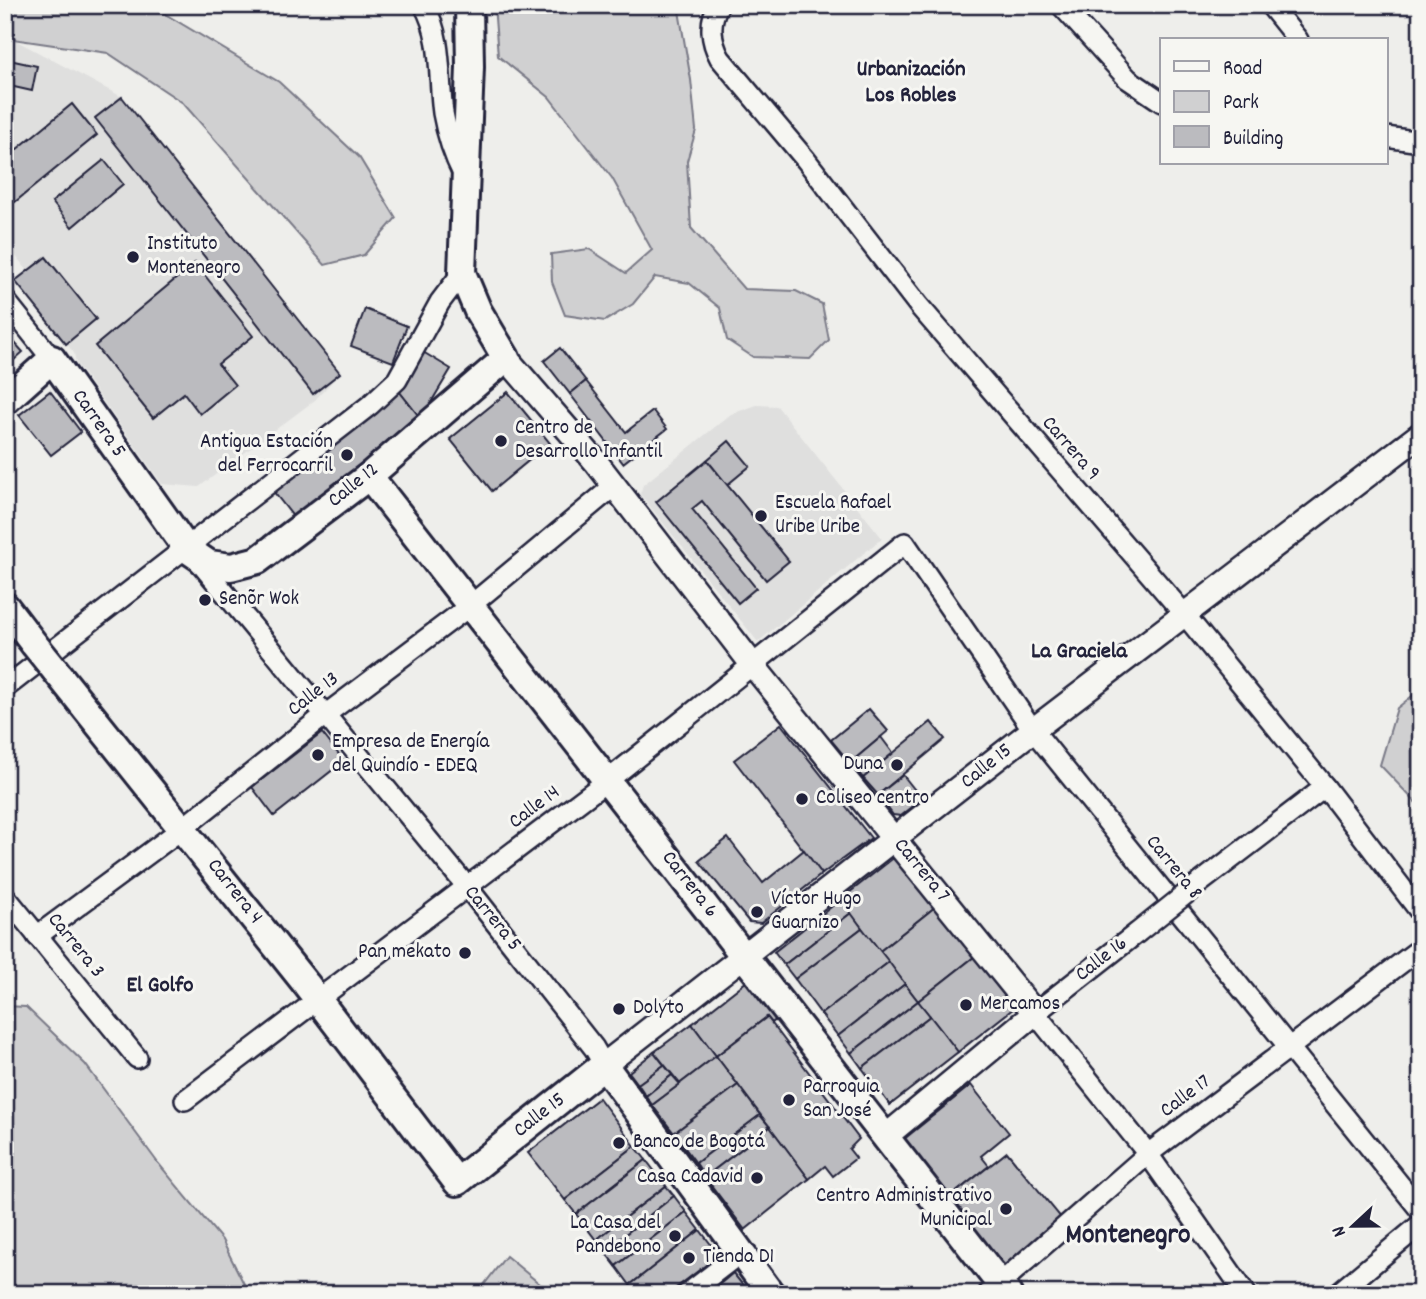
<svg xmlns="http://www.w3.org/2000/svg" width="1426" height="1299" font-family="Dekko,sans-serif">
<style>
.built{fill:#dfdfde}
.green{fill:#d0d0d1;stroke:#797986;stroke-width:2}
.building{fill:#bbbbbf;stroke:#22223b;stroke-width:2}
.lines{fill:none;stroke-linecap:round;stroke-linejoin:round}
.minor-casing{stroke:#22223b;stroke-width:24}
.tertiary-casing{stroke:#22223b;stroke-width:28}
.secondary-casing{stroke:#22223b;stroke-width:32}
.minor{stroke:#f6f6f2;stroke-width:19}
.tertiary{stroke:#f6f6f2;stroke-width:23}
.secondary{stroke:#f6f6f2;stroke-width:26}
.minor-bridge-casing{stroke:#22223b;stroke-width:24;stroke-linecap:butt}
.secondary-bridge-casing{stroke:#22223b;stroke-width:32;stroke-linecap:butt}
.minor-bridge{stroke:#f6f6f2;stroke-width:19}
.secondary-bridge{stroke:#f6f6f2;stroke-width:26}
.poi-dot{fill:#22223b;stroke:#f6f6f2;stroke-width:2.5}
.labels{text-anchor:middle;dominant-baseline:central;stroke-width:6;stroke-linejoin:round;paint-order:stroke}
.poi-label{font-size:21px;fill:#22223b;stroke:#f6f6f2;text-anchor:start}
.street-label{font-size:21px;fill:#22223b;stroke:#f6f6f2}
.neighbourhood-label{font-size:23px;font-weight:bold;fill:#22223b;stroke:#f6f6f2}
.district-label{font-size:28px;font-weight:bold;fill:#22223b;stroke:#f6f6f2}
</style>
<rect width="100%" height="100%" fill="#eeeeeb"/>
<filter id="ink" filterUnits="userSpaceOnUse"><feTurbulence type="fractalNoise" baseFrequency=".0143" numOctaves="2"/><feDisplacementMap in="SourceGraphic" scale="14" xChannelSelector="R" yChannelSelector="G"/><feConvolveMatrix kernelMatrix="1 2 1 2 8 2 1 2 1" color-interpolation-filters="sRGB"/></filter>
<g filter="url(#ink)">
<g class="built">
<polygon points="13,39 122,97 340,373 315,400 199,487 162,484 76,363 74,353 15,281 28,271 5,243 5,42"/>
<polygon points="757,405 777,406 882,538 758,642 640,494 643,485 731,414"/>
</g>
<g class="green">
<polygon points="5,5 150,5 279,82 359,157 396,218 364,255 325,265 183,103 108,53 13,39 5,42"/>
<polygon points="494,5 678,5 691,80 696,130 687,161 691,228 744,289 796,291 822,304 829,340 810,359 753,357 727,340 720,308 689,283 655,277 633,304 605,321 565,315 552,282 551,254 589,249 626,273 652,250 612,178 549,97 498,56"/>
<polygon points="1421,689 1421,808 1380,765 1397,708"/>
<polygon points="5,1006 26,1007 85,1064 158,1163 222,1240 249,1294 5,1294"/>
<polygon points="506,1256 552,1294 477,1294"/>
</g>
<g class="building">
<polygon points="5,59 37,66 32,91 5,85"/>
<polygon points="122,97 340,373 313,394 95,118"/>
<polygon points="72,104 97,135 15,202 5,189 5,159"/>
<polygon points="104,160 123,184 72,227 52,202"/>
<polygon points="46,257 96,319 66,344 15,281"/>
<polygon points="195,263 253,336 218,364 235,385 200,414 184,393 153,418 95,346"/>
<polygon points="365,309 407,326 393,362 351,346"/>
<polygon points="5,332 23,352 5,368"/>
<polygon points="560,348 586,381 570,394 544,361"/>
<polygon points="423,352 451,369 421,419 399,391"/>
<polygon points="586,381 626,432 653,411 667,429 623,463 570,394"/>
<polygon points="50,391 81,432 51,455 19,415"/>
<polygon points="399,391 421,419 295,519 273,491"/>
<polygon points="508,392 550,443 492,491 450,439"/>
<polygon points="729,441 750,466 727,485 707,460"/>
<polygon points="707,460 789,561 766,580 702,501 692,509 756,588 738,603 656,502"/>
<polygon points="869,709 888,731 850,763 831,740"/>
<polygon points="931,722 945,739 878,795 863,778"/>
<polygon points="781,724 871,838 822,874 734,760"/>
<polygon points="322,733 344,761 274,816 252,787"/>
<polygon points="881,737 893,753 863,778 850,763"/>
<polygon points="903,775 922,799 901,816 893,815 878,795"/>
<polygon points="728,838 763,883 804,850 822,874 761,923 749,922 699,861"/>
<polygon points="896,856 935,907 880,951 840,900"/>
<polygon points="840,900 851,913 784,965 774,952"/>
<polygon points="935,907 974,957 918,1001 880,951"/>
<polygon points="851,913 862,928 795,979 784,965"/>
<polygon points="862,928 889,962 821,1014 795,979"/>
<polygon points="974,957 1014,1008 958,1052 918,1001"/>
<polygon points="889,962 905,984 838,1036 821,1014"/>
<polygon points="751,978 780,1016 772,1023 767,1017 716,1056 692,1024"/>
<polygon points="905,984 918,1001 851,1053 838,1036"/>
<polygon points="918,1001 930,1016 862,1068 851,1053"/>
<polygon points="930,1016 958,1052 890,1105 862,1068"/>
<polygon points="767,1017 859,1139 849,1149 856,1158 833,1176 825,1166 809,1179 716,1056"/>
<polygon points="692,1024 716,1056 680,1084 654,1052"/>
<polygon points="654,1052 664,1065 638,1084 629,1072"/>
<polygon points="716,1056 738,1085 674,1133 652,1105"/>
<polygon points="664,1065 672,1075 646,1096 638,1084"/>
<polygon points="672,1075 680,1084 652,1105 646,1096"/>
<polygon points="738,1085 760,1115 696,1163 674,1133"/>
<polygon points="971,1085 1009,1133 981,1156 989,1166 949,1198 903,1140"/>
<polygon points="599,1098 635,1146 565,1200 528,1153"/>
<polygon points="760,1115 770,1127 705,1177 696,1163"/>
<polygon points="770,1127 809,1179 745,1230 705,1177"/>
<polygon points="635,1146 646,1160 576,1214 565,1200"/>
<polygon points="1007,1152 1063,1220 1005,1268 949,1198"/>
<polygon points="646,1160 666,1186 596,1240 576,1214"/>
<polygon points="666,1186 674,1196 604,1251 596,1240"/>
<polygon points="674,1196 686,1212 616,1266 604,1251"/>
<polygon points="686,1212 700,1230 630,1285 616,1266"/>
<polygon points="700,1230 719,1255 668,1294 637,1294 630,1285"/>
<polygon points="733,1273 750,1294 708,1294"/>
</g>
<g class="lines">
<g class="minor-casing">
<g id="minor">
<path d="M 424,5 C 443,39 438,76 443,113 C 447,136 454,156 464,176"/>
<path d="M 719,5 C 708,21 711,42 720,58 L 806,160 L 919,306 L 1185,615 L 1325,787 L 1421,913"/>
<polyline points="1061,5 1128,79 1162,102"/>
<polyline points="1270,5 1298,40"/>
<polyline points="1386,137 1421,142"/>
<polyline points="5,300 52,359"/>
<polyline points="197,559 468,888 594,1048 604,1065"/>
<polyline points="5,688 370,405 397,380 440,302 462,273"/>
<polyline points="1197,885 1325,787"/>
<polyline points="5,896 137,1058"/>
<polyline points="1137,933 1035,1013 1148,1154 1246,1294"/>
<polyline points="37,936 183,828 325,715 471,605 614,486"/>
<polyline points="185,1100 607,781 905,543 1033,730 1421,1211"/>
<polyline points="687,1294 739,1254"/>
<polyline points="988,1294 1148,1154 1421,948"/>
<polyline points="1337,1294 1421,1224"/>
</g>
</g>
<g class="tertiary-casing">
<g id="tertiary">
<polyline points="506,358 596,462 752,664 1035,1013 885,1137"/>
<polyline points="604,1065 1033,730 1421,434"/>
</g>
</g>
<g class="secondary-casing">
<g id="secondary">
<polyline points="5,401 52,359 187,549 209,564 231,567 258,560 369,476 506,358 478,311 462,273 470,67 469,5"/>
<polyline points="369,476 1008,1294"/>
<polyline points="5,606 34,644"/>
<polyline points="55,670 306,984 457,1182 604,1065 771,1294"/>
</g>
</g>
<use href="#minor" class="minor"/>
<use href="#tertiary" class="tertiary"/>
<use href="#secondary" class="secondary"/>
<g class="minor-bridge-casing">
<polyline id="minor-bridge" points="1137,933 1197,885"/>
</g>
<g class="secondary-bridge-casing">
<polyline id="secondary-bridge" points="34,644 55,670"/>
</g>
<use href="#minor-bridge" class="minor-bridge"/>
<use href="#secondary-bridge" class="secondary-bridge"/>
</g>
</g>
<g class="poi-dot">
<circle cx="133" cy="257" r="7"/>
<circle cx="501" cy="441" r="7"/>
<circle cx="347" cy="455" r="7"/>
<circle cx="761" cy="516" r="7"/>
<circle cx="205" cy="600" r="7"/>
<circle cx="318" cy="755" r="7"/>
<circle cx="897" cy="765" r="7"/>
<circle cx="802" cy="799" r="7"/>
<circle cx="757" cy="912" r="7"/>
<circle cx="465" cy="953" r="7"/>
<circle cx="966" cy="1005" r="7"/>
<circle cx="619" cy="1009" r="7"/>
<circle cx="789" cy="1100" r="7"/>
<circle cx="619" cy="1143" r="7"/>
<circle cx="757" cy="1178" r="7"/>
<circle cx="1006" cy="1209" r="7"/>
<circle cx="675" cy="1236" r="7"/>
<circle cx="689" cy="1258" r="7"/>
</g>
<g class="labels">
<g class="poi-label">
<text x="147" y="245">Instituto<tspan x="147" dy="24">Montenegro</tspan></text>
<text x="515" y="429">Centro de<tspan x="515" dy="24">Desarrollo Infantil</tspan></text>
<text x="333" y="443" text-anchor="end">Antigua Estación<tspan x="333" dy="24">del Ferrocarril</tspan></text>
<text x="775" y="504">Escuela Rafael<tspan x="775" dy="24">Uribe Uribe</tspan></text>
<text x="219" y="600">Senõr Wok</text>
<text x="332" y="743">Empresa de Energía<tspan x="332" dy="24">del Quindío - EDEQ</tspan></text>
<text x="883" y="765" text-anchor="end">Duna</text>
<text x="816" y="799">Coliseo centro</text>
<text x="771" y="900">Víctor Hugo<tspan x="771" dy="24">Guarnizo</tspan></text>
<text x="451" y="953" text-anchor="end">Pan mekato</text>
<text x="980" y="1005">Mercamos</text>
<text x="633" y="1009">Dolyto</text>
<text x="803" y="1088">Parroquia<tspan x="803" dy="24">San José</tspan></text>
<text x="633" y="1143">Banco de Bogotá</text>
<text x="743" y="1178" text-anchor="end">Casa Cadavid</text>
<text x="992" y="1197" text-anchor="end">Centro Administrativo<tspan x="992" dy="24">Municipal</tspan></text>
<text x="661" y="1224" text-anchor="end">La Casa del<tspan x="661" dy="24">Pandebono</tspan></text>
<text x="703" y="1258">Tienda D1</text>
</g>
<g class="street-label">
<text transform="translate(98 424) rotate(55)">Carrera 5</text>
<text transform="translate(1070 449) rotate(49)">Carrera 9</text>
<text transform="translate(354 486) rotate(-39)">Calle 12</text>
<text transform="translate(314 695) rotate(-38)">Calle 13</text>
<text transform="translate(987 767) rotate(-39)">Calle 15</text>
<text transform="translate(535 808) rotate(-37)">Calle 14</text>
<text transform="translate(1173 868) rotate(51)">Carrera 8</text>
<text transform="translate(921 871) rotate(51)">Carrera 7</text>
<text transform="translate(689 885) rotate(52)">Carrera 6</text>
<text transform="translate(234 892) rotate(52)">Carrera 4</text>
<text transform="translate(492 919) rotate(51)">Carrera 5</text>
<text transform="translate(75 946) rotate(51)">Carrera 3</text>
<text transform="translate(1102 960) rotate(-38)">Calle 16</text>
<text transform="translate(1186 1097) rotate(-37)">Calle 17</text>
<text transform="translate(540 1116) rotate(-38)">Calle 15</text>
</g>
<g class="neighbourhood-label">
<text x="911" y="70">Urbanización<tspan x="911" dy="26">Los Robles</tspan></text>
<text x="1079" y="652">La Graciela</text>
<text x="160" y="986">El Golfo</text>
</g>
<g class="district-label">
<text x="1128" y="1237">Montenegro</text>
</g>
</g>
<rect width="1426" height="1299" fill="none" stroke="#f6f6f2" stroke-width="28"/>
<rect x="14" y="14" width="1398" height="1271" fill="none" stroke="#22223b" stroke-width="2.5" filter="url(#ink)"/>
<rect x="1160" y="38" width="228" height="126" fill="#f6f6f2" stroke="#a1a1a9" stroke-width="2"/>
<rect x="1174" y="61" width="35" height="10" fill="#f6f6f2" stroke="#a1a1a9" stroke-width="2"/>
<text x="1223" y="74" font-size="21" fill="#22223b">Road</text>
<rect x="1174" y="91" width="35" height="21" fill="#d0d0d1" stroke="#a1a1a9" stroke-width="2"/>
<text x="1223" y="108" font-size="21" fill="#22223b">Park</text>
<rect x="1174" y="126" width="35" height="21" fill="#bbbbbf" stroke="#a1a1a9" stroke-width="2"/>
<text x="1223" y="144" font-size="21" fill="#22223b">Building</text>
<g transform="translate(1353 1226) rotate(248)" stroke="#f6f6f2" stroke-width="5" paint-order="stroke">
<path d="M0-5L12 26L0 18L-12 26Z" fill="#22223b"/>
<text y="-10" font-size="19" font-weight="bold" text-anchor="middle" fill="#22223b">N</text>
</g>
</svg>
